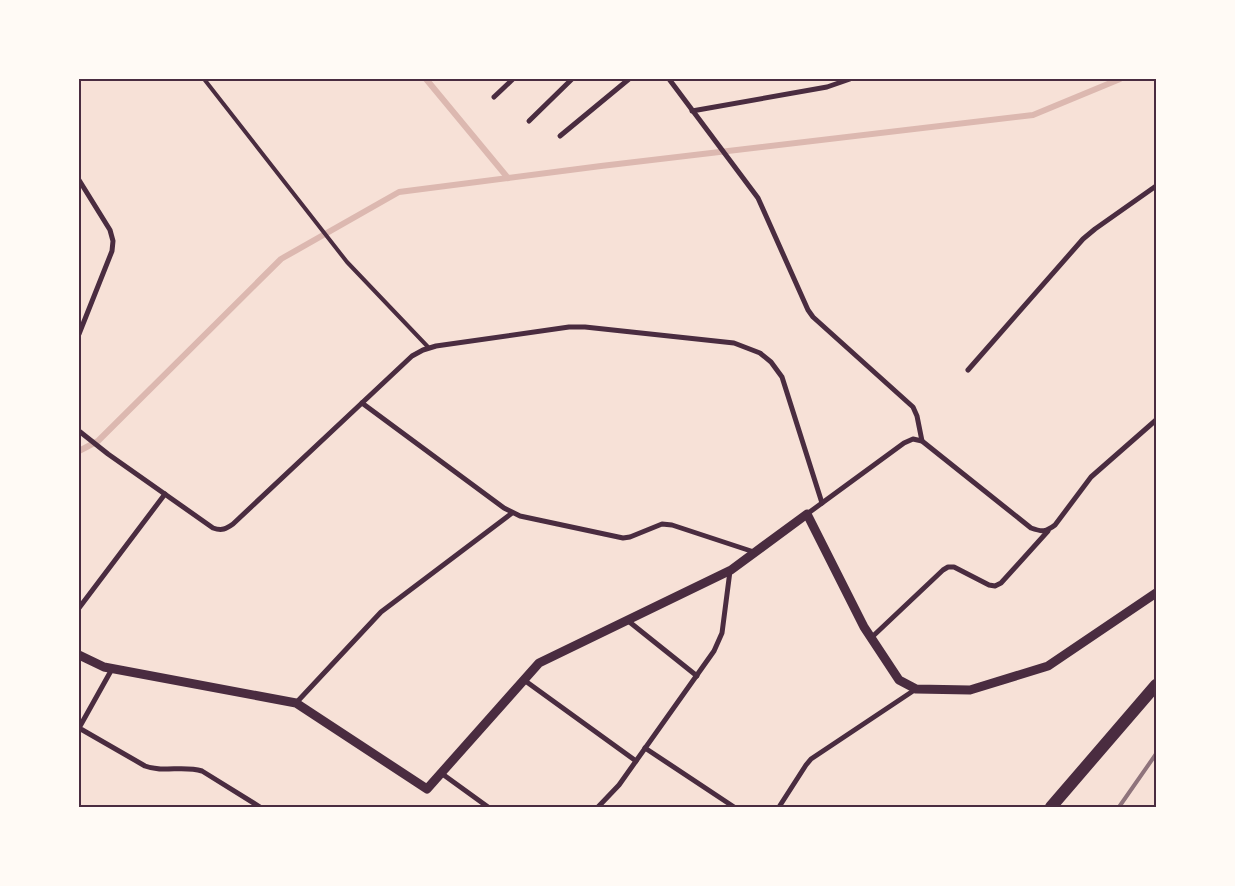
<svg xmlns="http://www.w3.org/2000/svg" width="1235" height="886" font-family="Figtree,sans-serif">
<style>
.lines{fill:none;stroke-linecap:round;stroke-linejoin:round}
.stream{stroke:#dcb8b0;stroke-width:6}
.service{stroke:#4a2c40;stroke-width:4}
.minor{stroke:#4a2c40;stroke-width:5}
.tertiary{stroke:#4a2c40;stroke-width:9}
.primary{stroke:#4a2c40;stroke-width:12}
.rail{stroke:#8f747c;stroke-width:4}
.neatline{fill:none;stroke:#4a2c40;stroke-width:2}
</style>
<rect width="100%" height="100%" fill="#f7e1d7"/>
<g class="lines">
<g class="stream">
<polyline points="426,79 508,178"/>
<polyline points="79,451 98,441 281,259 399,192 601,166 1033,115 1120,79"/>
</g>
<polyline class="service" points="204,79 347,262 429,348"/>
<g class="minor">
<polyline points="669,79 758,198 808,310 813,317 913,407 917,416 922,441"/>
<polyline points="494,97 513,79"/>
<polyline points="692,111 827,87 850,79"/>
<polyline points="529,121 572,79"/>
<polyline points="560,136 629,79"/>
<polyline points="79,180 110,230 113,241 112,251 79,334"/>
<polyline points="968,370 1083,239 1095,229 1156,186"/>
<polyline points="362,403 504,508 520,516 623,538 630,537 662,524 672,525 754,552"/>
<path d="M 79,431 L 108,454 L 213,528 C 222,531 226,529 233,524 L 412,356 L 423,350 L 436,346 L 569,327 L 585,327 L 734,343 L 760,353 L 771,362 L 782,377 L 822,503"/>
<path d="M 807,514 L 904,443 L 913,439 L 922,441 L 1031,528 C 1042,532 1046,532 1055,525 L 1091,477 L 1156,420"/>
<polyline points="79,608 165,494"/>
<polyline points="627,620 697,676"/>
<polyline points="871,638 943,570 948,567 954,567 989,585 995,586 1001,583 1048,531"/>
<path d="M 112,669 L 79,728 L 145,766 C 163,773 183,765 202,771 L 260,807"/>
<polyline points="524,680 636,761"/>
<polyline points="296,703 381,612 512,513"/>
<polyline points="645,748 734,807"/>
<polyline points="441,773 488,807"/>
<polyline points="598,807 619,785 714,651 722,633 730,571"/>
<polyline points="779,807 806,765 811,759 916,689"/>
</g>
<polyline class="tertiary" points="79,655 104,667 296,703 427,789 539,663 731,570 807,514 864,627 899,680 916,689 970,690 1048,666 1156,593"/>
<polyline class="primary" points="1051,807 1156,685"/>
<polyline class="rail" points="1119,807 1156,754"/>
</g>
<rect width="1235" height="886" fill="none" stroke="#fffaf5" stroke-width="160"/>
<rect x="80" y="80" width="1075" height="726" class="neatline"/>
</svg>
